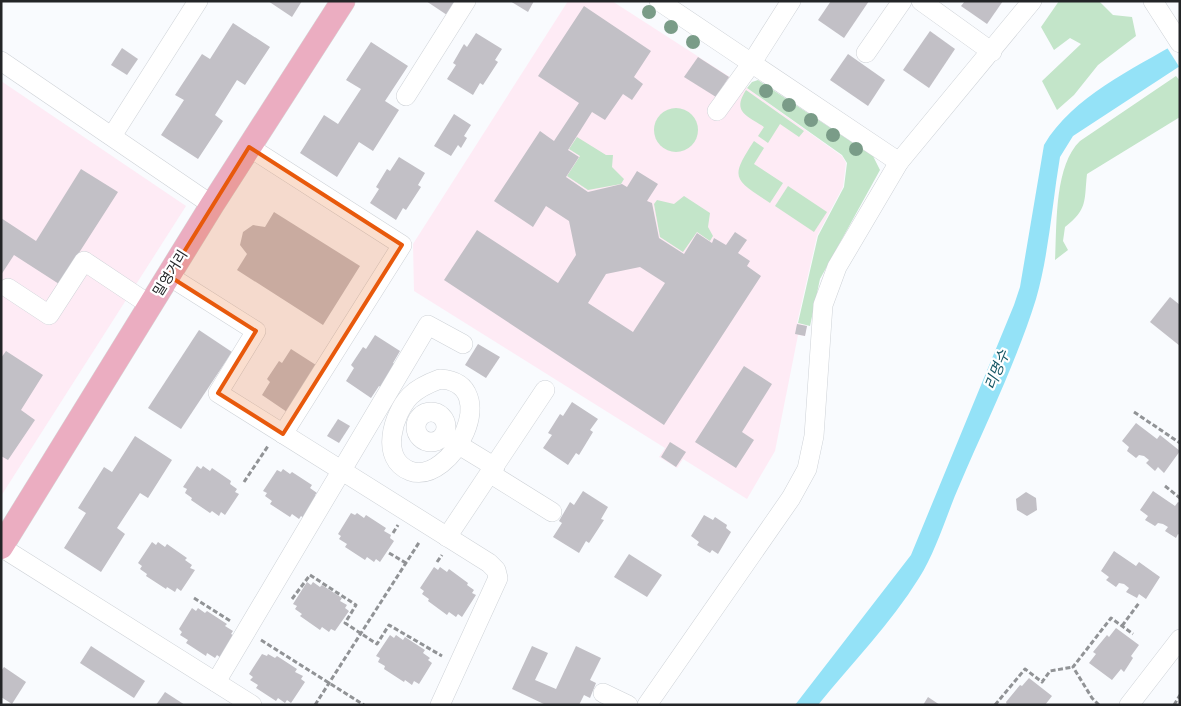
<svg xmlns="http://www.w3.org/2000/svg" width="1181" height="706" font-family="'DM Sans','Noto Sans KR',sans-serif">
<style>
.medical{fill:#feebf5}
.green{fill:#c3e5c9}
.water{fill:#94e2f7}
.pier{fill:#f9fbfe}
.building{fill:#c2c0c6;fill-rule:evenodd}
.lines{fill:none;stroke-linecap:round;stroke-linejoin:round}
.minor-casing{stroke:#ced2d7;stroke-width:20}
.major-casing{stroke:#d7d8d8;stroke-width:25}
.path{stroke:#919396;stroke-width:3;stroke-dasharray:5 2.5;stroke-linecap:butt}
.minor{stroke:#fff;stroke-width:19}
.major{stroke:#ebadc1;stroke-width:24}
.tree{fill:#7a9c88}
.marked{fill:#e8590c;fill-opacity:0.2;stroke:#e8590c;stroke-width:4;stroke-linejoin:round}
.labels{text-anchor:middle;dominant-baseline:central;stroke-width:4.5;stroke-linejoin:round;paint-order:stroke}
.street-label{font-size:14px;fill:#232527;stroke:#fff}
.water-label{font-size:15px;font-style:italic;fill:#175866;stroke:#fff}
</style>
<rect width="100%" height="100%" fill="#f9fbfe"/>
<g class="medical">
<polygon points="568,1 612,1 747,88 842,156 846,163 843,187 817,236 797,323 807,326 805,336 798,335 775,451 747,499 683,459 677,468 659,457 665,448 414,291 413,244"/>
<polygon points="1,81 186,206 1,496"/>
</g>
<g class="green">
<polygon points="1059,1 1099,1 1113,15 1132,17 1136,36 1098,65 1074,95 1057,110 1042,81 1081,44 1070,38 1054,50 1041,27"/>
<path d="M 1176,76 L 1180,81 L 1180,117 L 1087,174 C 1084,201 1088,209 1065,227 L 1063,241 L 1068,250 L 1055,260 C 1057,225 1054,166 1080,141 Z"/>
<polygon points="758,80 873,156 880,170 820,279 810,326 798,323 818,236 844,187 847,163 842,155 747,88 752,82"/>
<path d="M 746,90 L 804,131 L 799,137 L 780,124 L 768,143 L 758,136 L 764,127 C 746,115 732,112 746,90 Z"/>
<circle cx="676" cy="130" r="22"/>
<polygon points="577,137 606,155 613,155 612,167 624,179 621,184 588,190 567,176 580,156 569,149"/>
<path d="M 754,141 L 764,148 L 754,164 L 783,183 L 770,203 C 734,179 729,179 754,141 Z"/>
<polygon points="788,186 827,212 814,232 775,206"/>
<polygon points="684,196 710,213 708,227 713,236 710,241 697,232 683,252 660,237 654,204 657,200 674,204"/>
</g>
<path class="water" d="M 1180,41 L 1180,66 L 1073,136 L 1060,157 C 1052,204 1049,254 1036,299 C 1016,363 986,423 960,484 C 947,513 936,552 919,578 C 891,623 852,663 818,705 L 795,705 L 911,555 L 1014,305 L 1020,287 L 1044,145 C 1073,96 1132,70 1180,41 Z"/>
<polygon class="pier" points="1180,38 1180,68 1166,46"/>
<g class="building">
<polygon points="268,1 302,1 292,17"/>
<polygon points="426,1 456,1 447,15"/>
<polygon points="510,1 534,1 528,12"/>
<polygon points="831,1 869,1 844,38 818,20"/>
<polygon points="965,1 1003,1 987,24 961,6"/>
<path d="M 584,6 L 651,51 L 634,77 L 643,84 L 632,100 L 623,94 L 605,120 L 592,112 L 568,150 L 579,157 L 566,177 L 588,192 L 622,184 L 627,187 L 637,171 L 658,184 L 647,201 L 652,203 L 659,238 L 684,254 L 697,233 L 712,243 L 714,238 L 726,245 L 735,232 L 747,240 L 738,253 L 750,261 L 747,266 L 761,276 L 664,425 L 444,280 L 477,230 L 558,283 L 576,255 L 569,221 L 546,206 L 533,227 L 494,201 L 540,131 L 554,141 L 579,103 L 538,76 ZM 640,267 L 665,283 L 633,332 L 588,303 L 606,274 Z"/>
<polygon points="233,23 270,47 245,85 237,80 215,115 223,121 198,159 161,135 184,100 175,95 202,54 210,59"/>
<polygon points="930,31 955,49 929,88 903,70"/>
<polygon points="476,33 502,49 495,60 498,62 483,85 480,83 473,95 447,79 456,65 453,63 464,44 467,47"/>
<polygon points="371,42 408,66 385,101 399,110 373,151 359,142 337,177 300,153 324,115 338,124 361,89 346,80"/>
<polygon points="122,48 138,59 127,75 111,65"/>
<polygon points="848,54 885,80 868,106 830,80"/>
<polygon points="698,57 729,77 716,97 684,77"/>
<polygon points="454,114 471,125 464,136 467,138 461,148 458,145 451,156 434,146"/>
<polygon points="399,157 425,173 418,185 421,187 406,210 403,208 396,220 370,203 379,189 376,187 387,169 390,171"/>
<polygon points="81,169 118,192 59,284 14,255 1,275 1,218 36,241"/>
<polygon points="274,212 360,266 323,325 237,270 247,254 240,245 243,232 253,225 265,227"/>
<polygon points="1170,297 1180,305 1180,346 1150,322"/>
<polygon points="797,324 807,326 805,336 795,334"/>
<polygon points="199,330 232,352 181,429 148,408"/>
<polygon points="375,335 400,351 393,363 396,365 382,388 379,386 371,398 346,381 354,368 351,365 363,347 366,349"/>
<polygon points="478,344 500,357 486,378 465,365"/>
<polygon points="291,349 316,365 287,412 262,395 270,382 267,379 279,361 282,363"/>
<polygon points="6,351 43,375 21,410 35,420 8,460 1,456 1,358"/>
<polygon points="744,366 772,384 742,432 754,440 736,468 695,442"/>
<polygon points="572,402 598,419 590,430 593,432 579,455 576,453 568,465 543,448 552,435 548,433 560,414 563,416"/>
<polygon points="338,419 350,426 339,443 327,436"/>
<polygon points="1136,423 1157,439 1160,435 1180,451 1164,473 1158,467 1155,471 1146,463 1149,460 1144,456 1139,455 1136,458 1127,451 1129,447 1122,441"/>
<polygon points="135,436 172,460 148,498 140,493 117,528 125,534 101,572 64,548 86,513 78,508 104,467 112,472"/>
<polygon points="670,442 686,452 676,467 661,457"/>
<polygon points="197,466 201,469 203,466 210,471 212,468 231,481 230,484 237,489 235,492 239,494 225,515 221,512 219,516 212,511 210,513 191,500 192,498 185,493 187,489 183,487"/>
<polygon points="283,469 290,474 292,472 312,485 310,488 317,493 315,495 319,498 305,519 301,516 299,519 292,514 290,517 270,504 272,501 265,496 267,493 263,491 277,470 281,472"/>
<polygon points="583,491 608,507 601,519 604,520 589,543 586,541 579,553 553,537 562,523 559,521 570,502 574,505"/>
<polygon points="1153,491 1175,506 1178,502 1180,503 1180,535 1178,534 1176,538 1165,531 1168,527 1163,524 1158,523 1155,526 1145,520 1148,516 1140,510"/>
<polygon points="1026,492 1036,498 1037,510 1027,516 1017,510 1016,499"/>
<polygon points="351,513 355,515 357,513 364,518 366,515 386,528 384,531 391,535 390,538 394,541 380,562 376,559 374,562 367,557 365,560 345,547 347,544 339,539 341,536 338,534"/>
<polygon points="704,515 713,520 715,517 727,525 726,528 731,532 718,554 712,550 710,553 697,545 699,542 691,536"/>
<polygon points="152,542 156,545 158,542 165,547 167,544 187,558 185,560 192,565 190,568 195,570 181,591 177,588 175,592 167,587 166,589 146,576 147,574 140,569 142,566 138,563"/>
<polygon points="1114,551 1136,566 1139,562 1160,577 1146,599 1139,594 1137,598 1126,592 1129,588 1124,584 1119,583 1116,587 1106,580 1109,577 1101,571"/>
<polygon points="629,554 662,575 647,597 614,577"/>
<polygon points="434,567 438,570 440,567 447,572 449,569 468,583 467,585 474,590 472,593 476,595 462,617 458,614 456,617 449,612 447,615 428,601 429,599 422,594 424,591 420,588"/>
<polygon points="307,582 311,585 313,582 320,587 322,585 342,598 340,601 347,605 345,608 349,611 335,631 331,629 329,632 322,627 320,630 300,616 302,614 295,609 297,606 293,604"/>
<polygon points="192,608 196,611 198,608 205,613 207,611 227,624 225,626 233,631 231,634 235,636 221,658 217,655 215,658 207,653 206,656 186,643 188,640 180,635 182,632 179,629"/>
<polygon points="1116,628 1139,645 1131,656 1133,658 1124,672 1121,669 1112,680 1089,663 1096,654 1093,652 1107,635 1109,637"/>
<polygon points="390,635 394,638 396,635 403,640 405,637 425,650 423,653 430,658 428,660 432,663 419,684 414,681 412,685 405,680 404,682 384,669 385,666 378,662 380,658 376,656"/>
<polygon points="91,646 145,681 134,698 80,663"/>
<polygon points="532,646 548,653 535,680 556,689 576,646 601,658 590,680 596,683 590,698 584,695 579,705 546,705 512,689"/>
<polygon points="262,654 267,656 268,654 275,658 277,656 297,669 295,672 303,676 301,679 305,682 291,703 287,700 285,703 278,698 276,701 256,688 258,685 250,680 253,677 249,674"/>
<polygon points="4,667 26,682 12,704 1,697 1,671"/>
<polygon points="1029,678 1052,696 1045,705 1007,705 1006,702 1020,685 1022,686"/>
<polygon points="165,692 185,705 156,705"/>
<polygon points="928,697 940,705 923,705"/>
</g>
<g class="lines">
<g class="minor-casing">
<g id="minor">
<polyline points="659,1 899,162"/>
<polyline points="921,1 992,52"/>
<polyline points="1153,1 1180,43"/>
<polyline points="866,53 902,1"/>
<polyline points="1,61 212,205"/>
<polyline points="406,96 466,1"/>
<polyline points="717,111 751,64 791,1"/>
<polyline points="112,136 198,1"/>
<polyline points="249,147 402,245 283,434"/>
<polyline points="169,276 256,331 218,393 489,563 496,570 498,578 440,705"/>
<polyline points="8,288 49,315 84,261 150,305"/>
<path d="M 440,379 C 504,383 452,486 410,471 C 379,459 393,414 410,396 C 418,388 429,383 440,379 Z"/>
<circle cx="431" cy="427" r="15"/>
<polyline points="449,439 495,467"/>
<polyline points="491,474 552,512"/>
<polyline points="447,537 545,390"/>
<polyline points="1,547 252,705"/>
<polyline points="216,682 428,325 463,344"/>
<polyline points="603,693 628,705"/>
<polyline points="647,705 791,498 807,469 814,436 823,305 837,267 899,162 1032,1"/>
<polyline points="1129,705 1180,639"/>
</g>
</g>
<g class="major-casing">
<polyline id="major" points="1,547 212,205 343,1"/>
</g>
<g class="path">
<polyline points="1134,412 1180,443"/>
<polyline points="244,482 268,446"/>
<polyline points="1165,486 1180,498"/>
<polyline points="393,533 398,525"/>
<polyline points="389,553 406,563"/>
<polyline points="437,562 442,555"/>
<polyline points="194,598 232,622"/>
<polyline points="292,599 310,575 356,605 345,623 377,644 389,625 442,656"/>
<polyline points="1122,626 1139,603"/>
<polyline points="261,640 364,705"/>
<polyline points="315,705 420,541"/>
<polyline points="995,705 1025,669 1042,682 1050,671 1073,667"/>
<polyline points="1099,705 1092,698 1073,667 1111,618 1133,634"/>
<polyline points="1174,705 1180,695"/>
</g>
<use href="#minor" class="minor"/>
<use href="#major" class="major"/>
</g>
<g class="tree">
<circle cx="649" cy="12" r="7"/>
<circle cx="671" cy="27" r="7"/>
<circle cx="693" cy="42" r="7"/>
<circle cx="766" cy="91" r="7"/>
<circle cx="789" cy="105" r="7"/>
<circle cx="811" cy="120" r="7"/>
<circle cx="833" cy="135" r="7"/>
<circle cx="856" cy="149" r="7"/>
</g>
<path class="marked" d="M 249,147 L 402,245 L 283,434 L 218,393 L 256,331 L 169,276 Z"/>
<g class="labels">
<g class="street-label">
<text transform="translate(170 273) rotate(-58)">밀영거리</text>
</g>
<g class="water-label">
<text transform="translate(997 370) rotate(-68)">리명수</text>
</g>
</g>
<rect width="1181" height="706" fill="none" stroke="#232527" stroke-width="5"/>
</svg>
